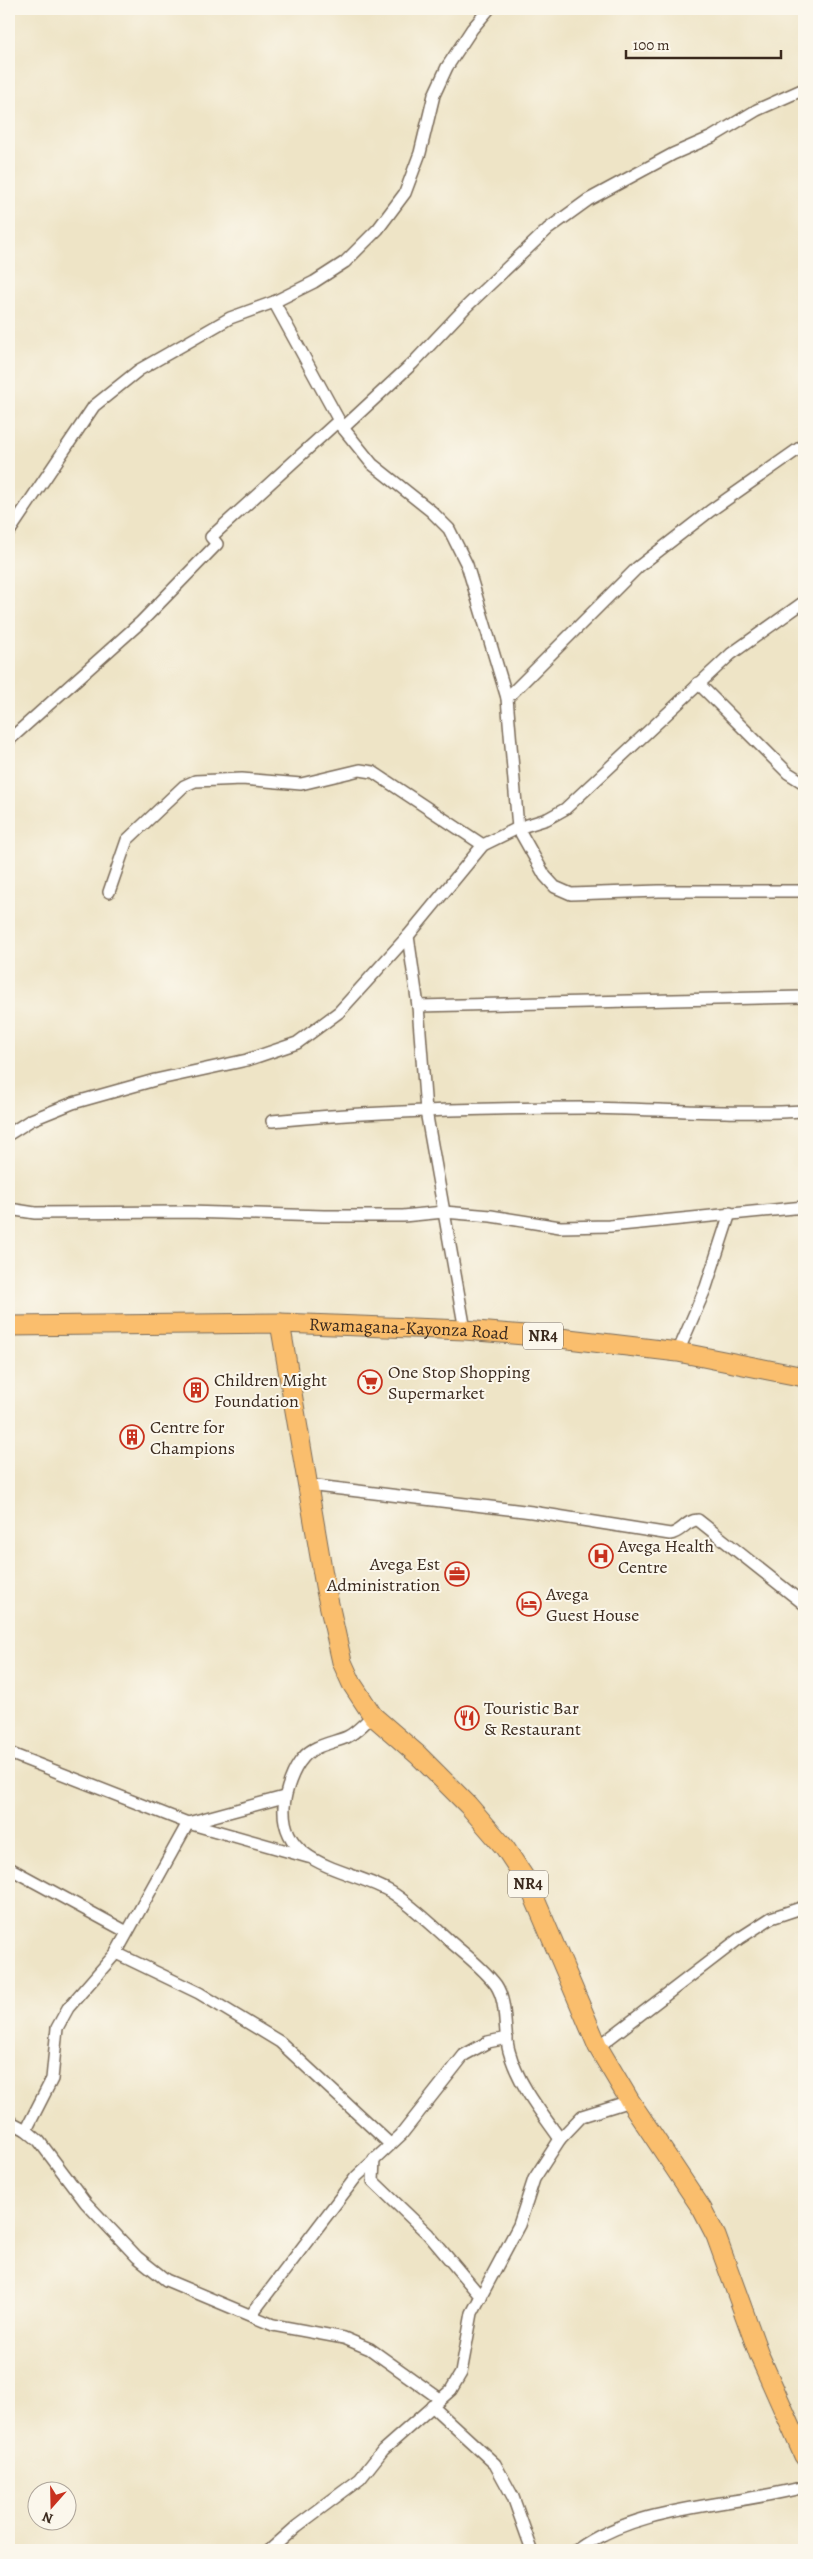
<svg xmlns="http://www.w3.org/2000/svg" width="813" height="2559" font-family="Alegreya,serif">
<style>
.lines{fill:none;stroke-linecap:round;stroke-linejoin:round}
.minor-casing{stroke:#7a6b59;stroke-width:14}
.trunk-casing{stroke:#7a6b59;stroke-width:21}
.minor{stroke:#fff;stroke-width:11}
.trunk{stroke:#fabe6d;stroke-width:19}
.labels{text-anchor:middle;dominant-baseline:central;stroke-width:4;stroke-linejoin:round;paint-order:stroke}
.shield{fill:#fbf7ec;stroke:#75685c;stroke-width:1}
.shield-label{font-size:16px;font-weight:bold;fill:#3b2a1e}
.street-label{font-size:18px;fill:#3b2a1e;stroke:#fbf7ec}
.poi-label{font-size:18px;fill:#3b2a1e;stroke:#fbf7ec;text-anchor:start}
</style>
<rect width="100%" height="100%" fill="#fbf7ec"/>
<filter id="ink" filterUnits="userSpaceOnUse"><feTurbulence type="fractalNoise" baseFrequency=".02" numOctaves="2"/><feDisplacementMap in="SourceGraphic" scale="10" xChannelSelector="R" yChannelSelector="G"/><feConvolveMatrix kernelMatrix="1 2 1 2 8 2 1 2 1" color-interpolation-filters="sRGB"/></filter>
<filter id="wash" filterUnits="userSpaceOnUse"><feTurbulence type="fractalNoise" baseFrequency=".0096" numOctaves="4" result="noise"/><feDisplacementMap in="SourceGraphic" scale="20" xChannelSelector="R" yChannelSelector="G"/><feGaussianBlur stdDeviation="1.12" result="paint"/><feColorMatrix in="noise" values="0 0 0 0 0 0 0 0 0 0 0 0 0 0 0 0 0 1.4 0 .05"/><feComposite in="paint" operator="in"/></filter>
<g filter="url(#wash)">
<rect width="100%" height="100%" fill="#eee4c6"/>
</g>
<g filter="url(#ink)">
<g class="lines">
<g class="minor-casing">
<g id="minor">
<polyline points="274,302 343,428 372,464 431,511 449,529 467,565 507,698 518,828 545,876 555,887 571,894 659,891 804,891"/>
<polyline points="9,532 94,406 139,370 190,341 230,318 274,302 314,282 345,262 378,229 405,193 420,153 434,95 447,67 472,29 489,9"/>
<polyline points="698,683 788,773 804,783"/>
<polyline points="507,698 638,567 710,511 804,445"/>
<polyline points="9,740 141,622 217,544 211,537 337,422 343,428 413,363 467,306 548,229 588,200 673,154 712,137 757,110 804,89"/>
<polyline points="109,892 127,840 184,786 195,781 242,779 301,784 360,770 373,772 483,845"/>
<polyline points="408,936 418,1006 426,1111 465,1330"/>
<polyline points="418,1006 804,997"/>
<path d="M 272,1121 C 376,1111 481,1108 585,1108 C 658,1109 731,1115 804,1111"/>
<polyline points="9,1134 31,1120 73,1103 155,1080 247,1060 297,1043 339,1012 408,936 483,845 518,828 547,819 565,809 731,654 804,602"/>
<polyline points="9,1209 35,1213 188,1212 324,1216 403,1216 444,1212 491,1216 560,1227 610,1226 804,1207"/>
<polyline points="678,1352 706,1287 730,1213"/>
<path d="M 308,1485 L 532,1512 L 670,1534 C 681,1533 686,1520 698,1520 L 804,1604"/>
<path d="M 373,1716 C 365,1722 356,1733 347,1737 C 333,1743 313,1745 303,1758 C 293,1769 285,1792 284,1807 C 281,1868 353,1869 391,1892 C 413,1906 432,1925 452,1943 C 467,1956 484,1969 496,1985 C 508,2003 503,2030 509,2051 C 518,2084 541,2112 560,2139"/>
<polyline points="9,1753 188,1823 284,1797"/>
<polyline points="9,1868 127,1932"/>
<polyline points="116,1953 199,1993 280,2042 390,2144"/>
<polyline points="598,2047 740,1938 771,1918 804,1907"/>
<polyline points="9,2121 26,2130 39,2141 86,2203 137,2257 166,2280 273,2325 344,2338 370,2349 440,2399"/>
<polyline points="26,2130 52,2079 57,2028 68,2008 116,1953 188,1823 308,1857"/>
<polyline points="374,2159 373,2181 428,2234 481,2297"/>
<polyline points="251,2315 356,2177 401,2135 464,2055 488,2042 507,2038"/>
<polyline points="432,2406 495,2464 513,2497 532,2550"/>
<polyline points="270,2550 297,2526 360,2479 383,2450 451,2390 461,2373 472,2313 519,2225 534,2179 560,2139 582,2116 630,2101"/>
<path d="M 577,2550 C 641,2504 730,2507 804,2487"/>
</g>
</g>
<g class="trunk-casing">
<g id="trunk">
<polyline points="280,1323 325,1586 342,1662 352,1684 373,1716 418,1755 468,1805 505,1848 528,1883 598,2047 630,2101 702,2209 716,2236 760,2357 804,2456"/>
<path id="s1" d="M 9,1326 L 280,1323 L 465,1330 L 560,1338 L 678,1352 L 804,1377"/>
</g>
</g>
<use href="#minor" class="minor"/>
<use href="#trunk" class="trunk"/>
</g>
</g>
<defs>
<g id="supermarket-ring" transform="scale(1.25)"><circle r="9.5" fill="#fbf7ec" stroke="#c8321e" stroke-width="1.5"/><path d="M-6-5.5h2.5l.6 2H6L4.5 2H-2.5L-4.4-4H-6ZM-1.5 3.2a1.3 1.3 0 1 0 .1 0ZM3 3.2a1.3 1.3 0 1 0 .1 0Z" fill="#c8321e"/></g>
<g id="building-ring" transform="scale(1.25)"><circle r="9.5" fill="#fbf7ec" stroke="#c8321e" stroke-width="1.5"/><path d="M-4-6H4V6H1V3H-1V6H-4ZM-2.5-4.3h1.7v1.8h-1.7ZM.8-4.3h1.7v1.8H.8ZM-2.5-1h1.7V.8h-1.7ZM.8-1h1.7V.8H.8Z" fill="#c8321e"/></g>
<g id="hospital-ring" transform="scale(1.25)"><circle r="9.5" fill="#fbf7ec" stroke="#c8321e" stroke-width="1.5"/><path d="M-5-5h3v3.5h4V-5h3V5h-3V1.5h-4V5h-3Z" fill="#c8321e"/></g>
<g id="office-ring" transform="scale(1.25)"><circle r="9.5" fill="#fbf7ec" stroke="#c8321e" stroke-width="1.5"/><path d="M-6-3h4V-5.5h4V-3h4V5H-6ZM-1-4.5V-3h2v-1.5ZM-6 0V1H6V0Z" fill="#c8321e"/></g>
<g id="hotel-ring" transform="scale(1.25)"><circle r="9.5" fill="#fbf7ec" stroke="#c8321e" stroke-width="1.5"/><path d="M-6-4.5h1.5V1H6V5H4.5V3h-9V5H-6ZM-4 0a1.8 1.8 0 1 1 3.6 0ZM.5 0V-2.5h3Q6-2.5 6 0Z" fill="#c8321e"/></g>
<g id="restaurant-ring" transform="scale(1.25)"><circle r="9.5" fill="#fbf7ec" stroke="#c8321e" stroke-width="1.5"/><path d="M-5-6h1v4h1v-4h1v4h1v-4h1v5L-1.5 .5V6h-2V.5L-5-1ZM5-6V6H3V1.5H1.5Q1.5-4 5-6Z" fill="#c8321e"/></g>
</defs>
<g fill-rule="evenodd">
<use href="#supermarket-ring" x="370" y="1382"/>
<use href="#building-ring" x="196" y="1390"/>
<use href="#building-ring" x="132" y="1437"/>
<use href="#hospital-ring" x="601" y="1556"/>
<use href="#office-ring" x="457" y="1574"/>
<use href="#hotel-ring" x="529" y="1604"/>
<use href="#restaurant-ring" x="467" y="1718"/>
</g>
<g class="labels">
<g class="shield">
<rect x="523" y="1322.5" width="40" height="27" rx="4"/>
<rect x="508" y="1870.5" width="40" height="27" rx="4"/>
</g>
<g class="shield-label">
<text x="543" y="1336">NR4</text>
<text x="528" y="1884">NR4</text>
</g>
<g class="street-label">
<text stroke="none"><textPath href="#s1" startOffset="400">Rwamagana-Kayonza Road</textPath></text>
</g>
<g class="poi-label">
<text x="388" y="1372">One Stop Shopping<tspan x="388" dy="21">Supermarket</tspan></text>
<text x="214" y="1380">Children Might<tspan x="214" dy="21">Foundation</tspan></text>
<text x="150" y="1427">Centre for<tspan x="150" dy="21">Champions</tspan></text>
<text x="618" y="1546">Avega Health<tspan x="618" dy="21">Centre</tspan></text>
<text x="440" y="1564" text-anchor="end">Avega Est<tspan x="440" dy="21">Administration</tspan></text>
<text x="546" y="1594">Avega<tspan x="546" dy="21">Guest House</tspan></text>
<text x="484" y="1708">Touristic Bar<tspan x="484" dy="21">&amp; Restaurant</tspan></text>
</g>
</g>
<rect width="813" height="2559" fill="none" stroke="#fbf7ec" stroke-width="30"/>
<g transform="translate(52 2506) rotate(200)"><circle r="24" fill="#fbf7ec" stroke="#aea59a"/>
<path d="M0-4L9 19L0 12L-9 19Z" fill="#c8321e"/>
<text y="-8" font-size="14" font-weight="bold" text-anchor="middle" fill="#3b2a1e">N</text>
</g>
<path d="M626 50v8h155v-8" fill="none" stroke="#3b2a1e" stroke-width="2.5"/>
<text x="633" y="50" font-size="15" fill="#3b2a1e" stroke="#fbf7ec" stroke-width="4" paint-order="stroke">100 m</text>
</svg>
